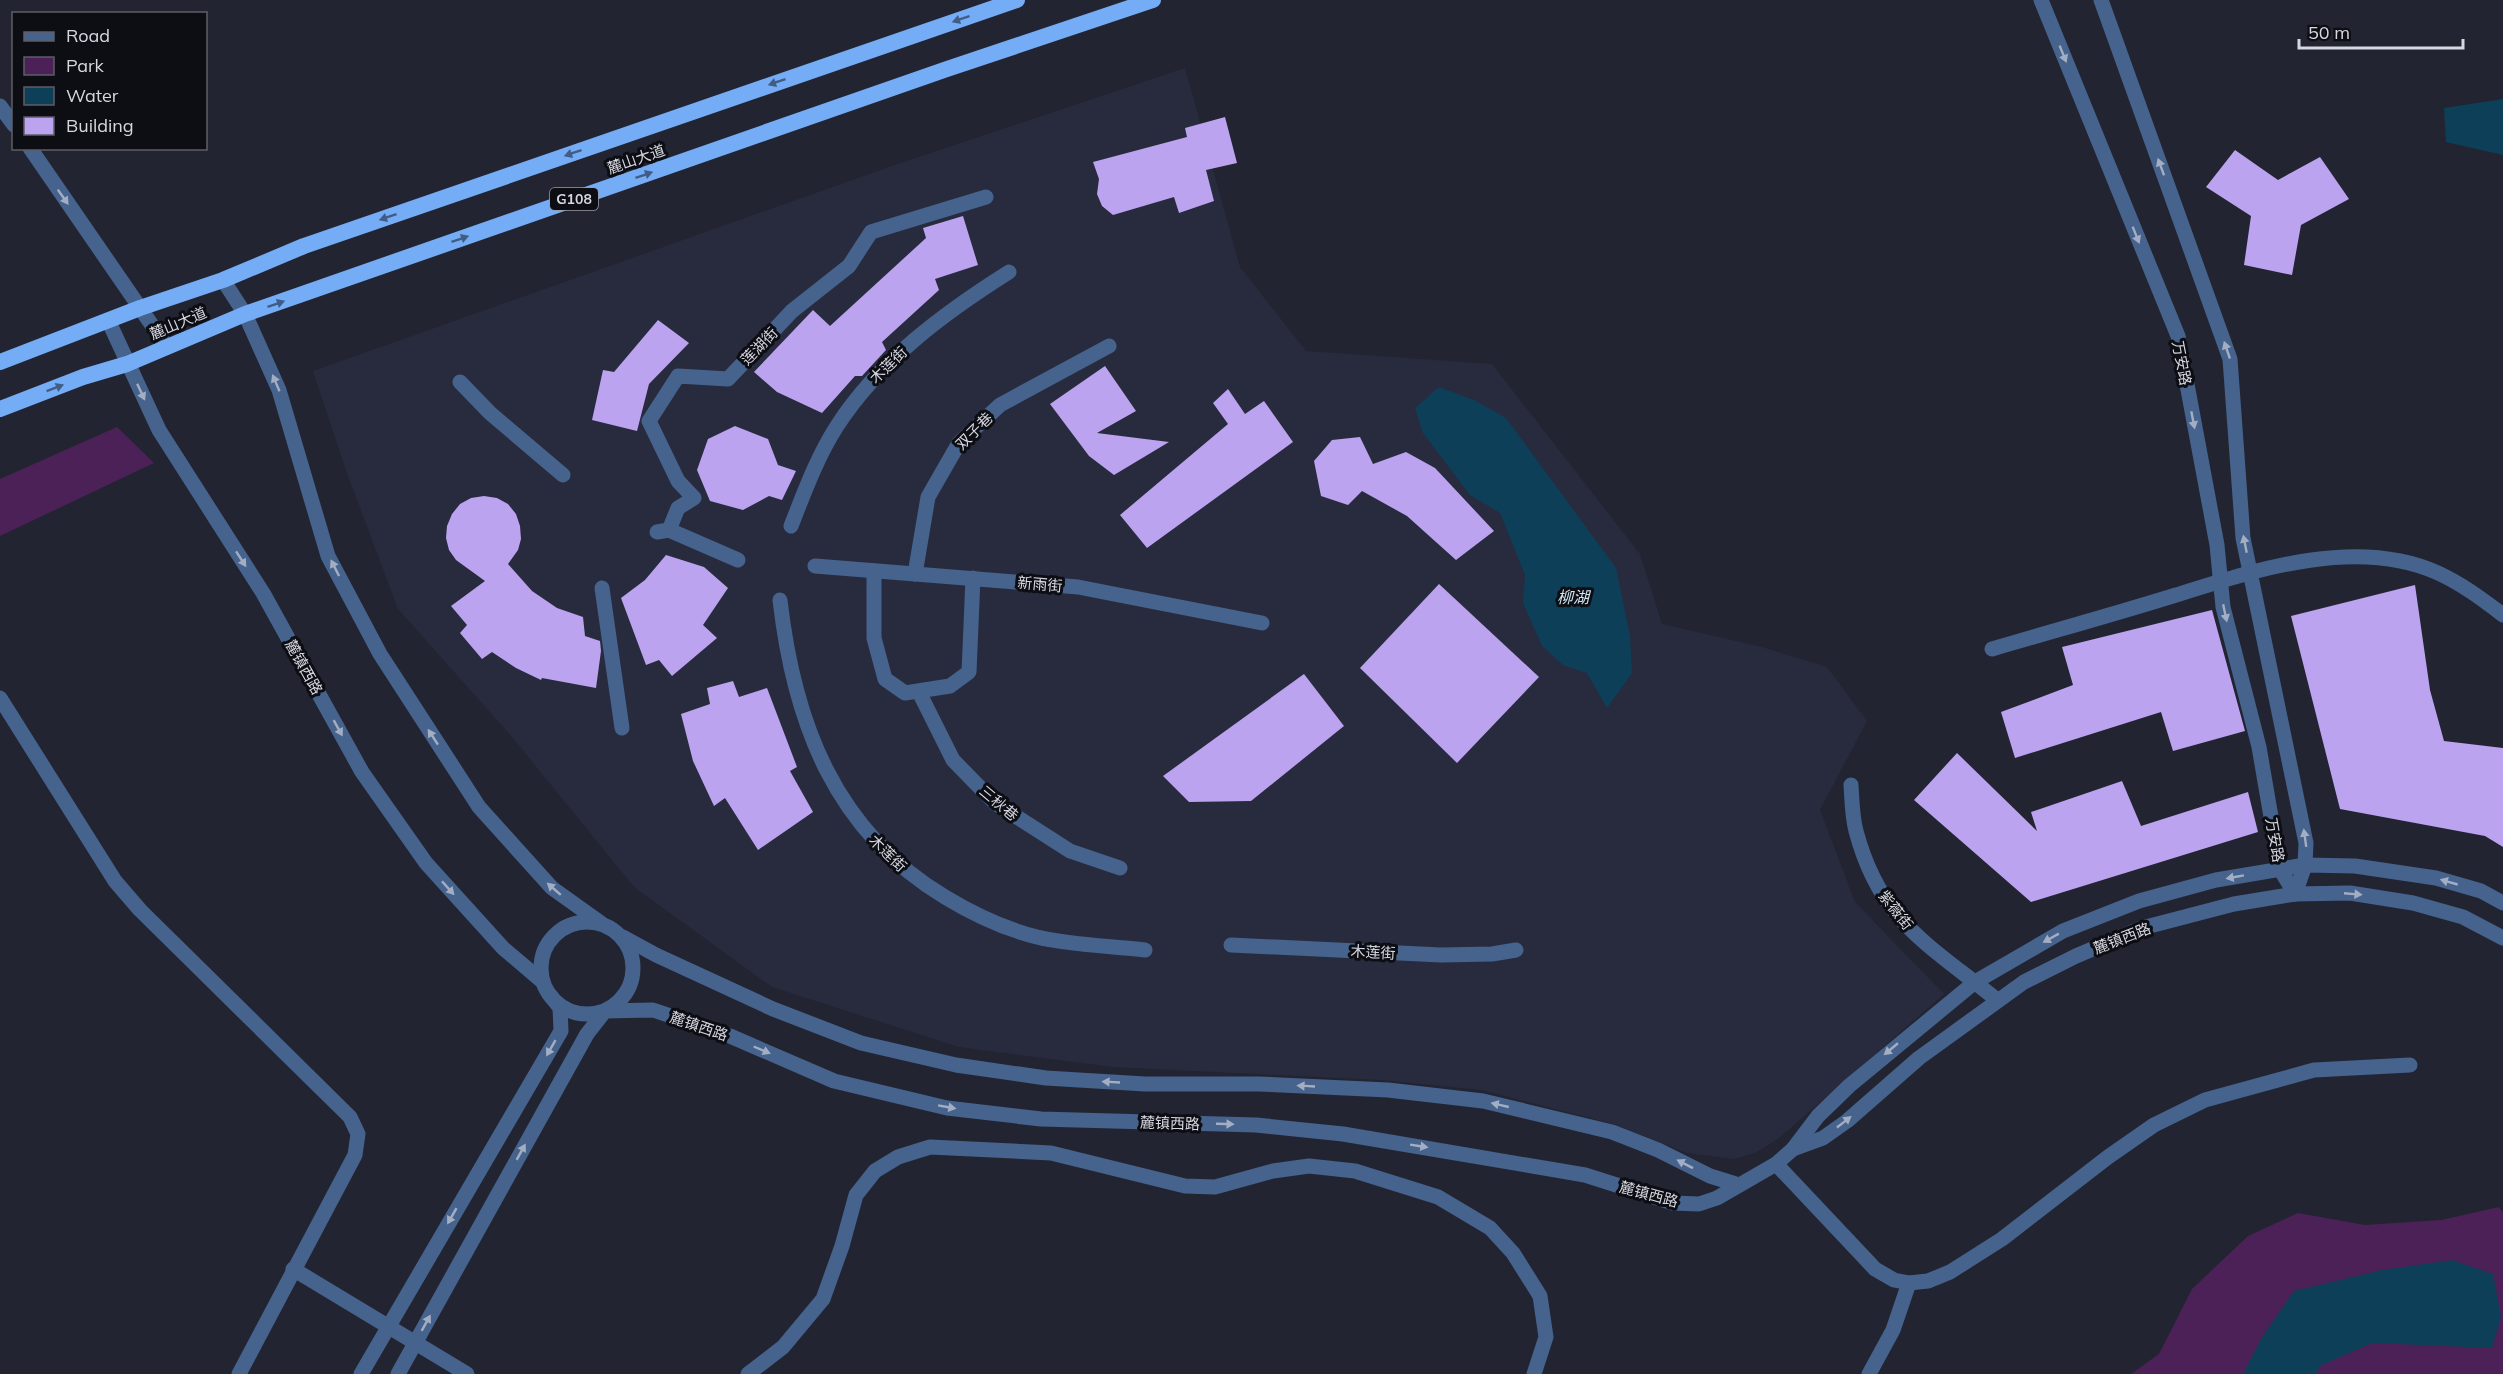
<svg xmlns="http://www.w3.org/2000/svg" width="2503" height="1374" font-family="Mulish,'Noto Sans SC',sans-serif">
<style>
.built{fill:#282b3e}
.green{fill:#4b2157}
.water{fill:#0e3f58}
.building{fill:#bba3f0}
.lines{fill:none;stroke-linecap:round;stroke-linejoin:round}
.pedestrian{stroke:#45638d;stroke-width:15}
.minor{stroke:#45638d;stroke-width:15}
.tertiary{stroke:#45638d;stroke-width:15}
.trunk{stroke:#75acf6;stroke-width:16}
.oneway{fill:#415d85}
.oneway2{fill:#a3aec3}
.labels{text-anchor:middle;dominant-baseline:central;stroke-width:6;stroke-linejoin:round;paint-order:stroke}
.shield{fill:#0d0e14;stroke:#9a9ba3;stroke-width:1.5}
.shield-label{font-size:14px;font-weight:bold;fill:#d6d7e0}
.street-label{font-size:15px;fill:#d6d7e0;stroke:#0d0e14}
.water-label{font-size:16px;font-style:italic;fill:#d2e6f3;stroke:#0d0e14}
</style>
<rect width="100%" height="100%" fill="#222431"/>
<polygon class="built" points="1185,68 1240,267 1306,351 1492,364 1640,554 1662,624 1762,647 1827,667 1867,721 1820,810 1855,902 1944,994 1778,1139 1755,1153 1734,1159 1687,1153 1613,1124 1481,1090 1382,1080 1113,1067 959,1047 772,987 634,887 512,737 398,609 347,473 313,371 892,166"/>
<g class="green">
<polygon points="117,427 154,463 0,536 0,479"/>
<polygon points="2499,1207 2503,1213 2503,1374 2131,1374 2159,1354 2192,1289 2248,1236 2298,1213 2365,1225 2441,1220"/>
</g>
<g class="water">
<polygon points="2503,99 2503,155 2446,142 2444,108"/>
<polygon points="1439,387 1474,400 1506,418 1616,568 1630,636 1632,673 1607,708 1587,673 1563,665 1542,646 1523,603 1525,575 1500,513 1470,495 1423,433 1415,408"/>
<polygon points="2452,1260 2493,1274 2501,1317 2492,1348 2372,1343 2320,1366 2316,1374 2243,1374 2262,1337 2294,1291 2382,1270"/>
</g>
<g class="building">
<polygon points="1225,117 1237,163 1206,170 1214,201 1179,213 1174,197 1113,215 1102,206 1097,194 1099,179 1093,162 1187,137 1185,128"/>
<polygon points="2235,150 2278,180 2320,157 2349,199 2301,225 2292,275 2244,265 2251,216 2206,187"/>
<polygon points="963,216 978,265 935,279 939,290 882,342 886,350 862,376 855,376 822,413 777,392 754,372 813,310 830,326 926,238 923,228"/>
<polygon points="658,320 689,343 649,384 637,431 592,420 603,370 614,372"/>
<polygon points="1105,366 1136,411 1097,433 1169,442 1114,475 1089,456 1050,404"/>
<polygon points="1228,389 1245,414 1264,401 1293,442 1147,548 1120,515 1228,424 1213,403"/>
<polygon points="735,426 768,439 778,465 796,471 782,500 769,496 743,510 710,501 697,470 708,439"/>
<polygon points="1360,437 1373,464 1406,452 1435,468 1494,531 1456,560 1407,516 1362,491 1348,505 1321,496 1314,461 1332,440"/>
<polygon points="484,496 497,498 508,504 516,514 520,526 521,539 518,550 508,564 532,591 557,608 583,617 585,636 600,641 601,651 596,688 542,678 541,680 516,668 492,652 482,659 460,633 467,625 451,606 485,581 456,560 449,550 446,538 447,526 452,514 460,504 471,498"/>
<polygon points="666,555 704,567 728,588 703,625 717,638 672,676 659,660 646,665 621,598 645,580"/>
<polygon points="1439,584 1539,677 1457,763 1360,668"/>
<polygon points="2415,585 2430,690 2444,741 2503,748 2503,847 2485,836 2340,809 2291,616"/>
<polygon points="2212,610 2245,731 2173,751 2161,712 2015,758 2001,712 2073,685 2062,647"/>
<polygon points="1304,674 1344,726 1251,801 1189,802 1163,776"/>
<polygon points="733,681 739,697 767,688 797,767 790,771 813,812 758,850 725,798 714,806 693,761 681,714 710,704 707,688"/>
<polygon points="1957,753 2037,831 2031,812 2122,781 2141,826 2248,792 2258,832 2031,902 1914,800"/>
</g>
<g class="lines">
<g class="pedestrian">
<polyline points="460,382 490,413 563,475"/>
<path d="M 791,526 C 804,493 817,457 837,426 C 879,361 944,313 1009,272"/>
<polyline points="669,530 678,508 694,498 678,481 649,421 678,376 728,379 792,311 849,266 871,232 986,197"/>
<polyline points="657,532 669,530 738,560"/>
<polyline points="815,566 1078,587 1262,623"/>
<polyline points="874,571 874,638 885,679 905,693 950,686 969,672 973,578"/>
<polyline points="915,574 928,497 959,443 1000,405 1109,346"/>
<polyline points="602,588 622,728"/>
<path d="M 780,600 C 794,723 835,831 945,897 C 973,914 1005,929 1037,937 C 1069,945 1111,946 1145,950"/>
<polyline points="919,692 953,760 995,803 1070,851 1120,868"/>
<polyline points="1231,945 1441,955 1492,954 1516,950"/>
</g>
<g class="minor">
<polyline points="2041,0 2178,336 2217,545 2223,607 2259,747 2280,869 2295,894"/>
<polyline points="2101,0 2230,359 2243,538 2306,843 2305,865 2295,894"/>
<polyline points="223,280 245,314 279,390 328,556 380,654 479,807 552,888 601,923"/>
<polyline points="108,320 159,430 263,593 362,772 426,863 503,948 543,982"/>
<path d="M 1992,649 C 2053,631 2115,614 2176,595 C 2255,570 2357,536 2438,573 C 2462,584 2482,599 2503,615"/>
<polyline points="0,698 115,881 140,910 350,1117 358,1134 355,1155 239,1374"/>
<path d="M 1851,785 C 1852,800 1852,816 1856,831 C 1880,922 1930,945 1997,1000"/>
<circle cx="587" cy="968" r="46"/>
<polyline points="623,937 656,955 773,1009 861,1043 956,1065 1046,1078 1145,1084 1259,1084 1388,1090 1483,1101 1612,1132 1658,1150 1710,1176 1739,1185"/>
<polyline points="1793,1149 1823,1138 1847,1121 1919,1058 2024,982 2076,956 2142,928 2234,904 2295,894 2350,893 2413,903 2463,917 2503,938"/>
<polyline points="1776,1164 1875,1269 1894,1280 1909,1283 1928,1281 1950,1272 2002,1239 2108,1157 2154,1125 2205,1100 2314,1070 2410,1065"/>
<polyline points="293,1269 467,1374"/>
<polyline points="361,1374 561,1031 560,1008 550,995"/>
<polyline points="398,1374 587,1034 605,1011 653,1010 730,1036 834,1081 947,1108 1041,1119 1256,1125 1343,1134 1585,1175 1673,1203 1699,1204 1717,1198 1776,1164 1793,1149 1818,1116 1849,1086 1975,982 2063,931 2139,901 2216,880 2305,865 2355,866 2436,878 2481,891 2503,903"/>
<polyline points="748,1374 783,1347 823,1299 842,1246 856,1195 875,1171 898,1157 930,1147 1051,1153 1185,1186 1215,1187 1273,1171 1309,1166 1355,1171 1438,1197 1490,1228 1513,1253 1540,1296 1546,1337 1534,1374"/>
<polyline points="1869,1374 1893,1330 1909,1283"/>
</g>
<g class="tertiary">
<polyline points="0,106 14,125"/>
<polyline points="30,148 167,347"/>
</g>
<g class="trunk">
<polyline points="0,362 140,308 223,280 304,246 1017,0"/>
<polyline points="0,409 83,377 127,364 245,314 947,69 1153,0"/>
</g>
</g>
<defs><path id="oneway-solid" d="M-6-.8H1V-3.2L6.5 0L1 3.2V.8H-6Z" transform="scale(1.5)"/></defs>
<g class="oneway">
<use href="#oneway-solid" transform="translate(961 19) rotate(161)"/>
<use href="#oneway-solid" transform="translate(777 82) rotate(161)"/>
<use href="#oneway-solid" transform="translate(573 153) rotate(161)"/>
<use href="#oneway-solid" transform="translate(644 175) rotate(-19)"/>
<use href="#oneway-solid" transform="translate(388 217) rotate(161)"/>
<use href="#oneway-solid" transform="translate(460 239) rotate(-19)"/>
<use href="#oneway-solid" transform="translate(276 304) rotate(-19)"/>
<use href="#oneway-solid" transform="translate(55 388) rotate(-21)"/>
</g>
<g class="oneway2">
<use href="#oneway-solid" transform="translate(2063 54) rotate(68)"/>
<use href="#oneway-solid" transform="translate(2161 167) rotate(-110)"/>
<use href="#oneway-solid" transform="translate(63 197) rotate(55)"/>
<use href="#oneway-solid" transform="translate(2136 235) rotate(68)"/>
<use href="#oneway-solid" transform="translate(2227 350) rotate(-109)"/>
<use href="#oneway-solid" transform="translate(276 383) rotate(-113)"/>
<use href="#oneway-solid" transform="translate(141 392) rotate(65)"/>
<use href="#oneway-solid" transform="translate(2193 420) rotate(79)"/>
<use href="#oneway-solid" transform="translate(2245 544) rotate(-101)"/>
<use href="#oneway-solid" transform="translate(241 559) rotate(57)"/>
<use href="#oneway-solid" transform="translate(335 568) rotate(-117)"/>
<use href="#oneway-solid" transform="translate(2225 613) rotate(78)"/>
<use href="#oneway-solid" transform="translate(338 728) rotate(61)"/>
<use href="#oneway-solid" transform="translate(433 737) rotate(-123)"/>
<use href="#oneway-solid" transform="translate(2305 838) rotate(-98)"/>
<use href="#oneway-solid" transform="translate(2235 877) rotate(170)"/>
<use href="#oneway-solid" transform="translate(2449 882) rotate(-164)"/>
<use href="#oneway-solid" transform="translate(448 888) rotate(48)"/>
<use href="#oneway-solid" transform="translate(554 889) rotate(-139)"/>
<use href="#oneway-solid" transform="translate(2353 894) rotate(5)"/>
<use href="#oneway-solid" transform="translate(2051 938) rotate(151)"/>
<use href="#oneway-solid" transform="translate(551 1048) rotate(120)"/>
<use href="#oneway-solid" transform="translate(1891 1049) rotate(140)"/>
<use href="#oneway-solid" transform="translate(762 1050) rotate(23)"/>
<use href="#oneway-solid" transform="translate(1111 1082) rotate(-177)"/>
<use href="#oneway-solid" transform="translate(1306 1086) rotate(-177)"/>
<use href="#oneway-solid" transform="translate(1500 1105) rotate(-167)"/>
<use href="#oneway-solid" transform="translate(947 1107) rotate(10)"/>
<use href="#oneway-solid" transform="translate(1844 1122) rotate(-38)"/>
<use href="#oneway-solid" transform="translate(1225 1124) rotate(2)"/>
<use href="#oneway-solid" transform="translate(1419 1146) rotate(9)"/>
<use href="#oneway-solid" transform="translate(521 1152) rotate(-61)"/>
<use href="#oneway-solid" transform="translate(1685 1164) rotate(-153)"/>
<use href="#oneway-solid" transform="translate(452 1216) rotate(120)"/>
<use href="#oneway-solid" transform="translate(426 1323) rotate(-61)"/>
</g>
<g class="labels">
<rect class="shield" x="550" y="188" width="48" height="22" rx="4.5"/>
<g class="shield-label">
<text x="574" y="199">G108</text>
</g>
<g class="street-label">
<text transform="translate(636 159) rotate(-19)">麓山大道</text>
<text transform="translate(178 323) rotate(-23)">麓山大道</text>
<text transform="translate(759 346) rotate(-46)">莲湖街</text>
<text transform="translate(2182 363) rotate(79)">万安路</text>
<text transform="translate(888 365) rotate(-44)">木莲街</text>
<text transform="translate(974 431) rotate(-45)">双子巷</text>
<text transform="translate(1040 584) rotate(5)">新雨街</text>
<text transform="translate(304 667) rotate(61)">麓镇西路</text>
<text transform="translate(999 803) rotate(40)">三秋巷</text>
<text transform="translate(2275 840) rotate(80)">万安路</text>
<text transform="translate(888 853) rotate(44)">木莲街</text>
<text transform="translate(1896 910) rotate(52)">紫薇街</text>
<text transform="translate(2122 938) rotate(-21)">麓镇西路</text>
<text transform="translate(1373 952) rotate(3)">木莲街</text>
<text transform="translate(699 1026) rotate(19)">麓镇西路</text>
<text transform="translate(1170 1123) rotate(2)">麓镇西路</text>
<text transform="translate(1649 1194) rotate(15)">麓镇西路</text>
</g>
<g class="water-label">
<text x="1573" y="597">柳湖</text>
</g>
</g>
<rect x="12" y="12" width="195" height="138" fill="#0d0e14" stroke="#5d5e66" stroke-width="1.5"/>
<rect x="24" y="32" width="30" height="9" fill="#45638d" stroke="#5d5e66" stroke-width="1.5"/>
<text x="66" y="42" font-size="18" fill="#d6d7e0">Road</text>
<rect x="24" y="57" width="30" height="18" fill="#4b2157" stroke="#5d5e66" stroke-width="1.5"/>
<text x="66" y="72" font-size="18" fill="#d6d7e0">Park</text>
<rect x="24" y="87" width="30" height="18" fill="#0e3f58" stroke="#5d5e66" stroke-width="1.5"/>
<text x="66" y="102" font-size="18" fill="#d6d7e0">Water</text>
<rect x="24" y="117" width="30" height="18" fill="#bba3f0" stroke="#5d5e66" stroke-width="1.5"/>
<text x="66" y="132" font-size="18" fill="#d6d7e0">Building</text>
<path d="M2299 39v9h164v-9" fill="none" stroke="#d6d7e0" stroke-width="3"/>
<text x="2308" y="39" font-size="18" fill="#d6d7e0" stroke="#0d0e14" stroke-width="4.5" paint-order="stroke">50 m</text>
</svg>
